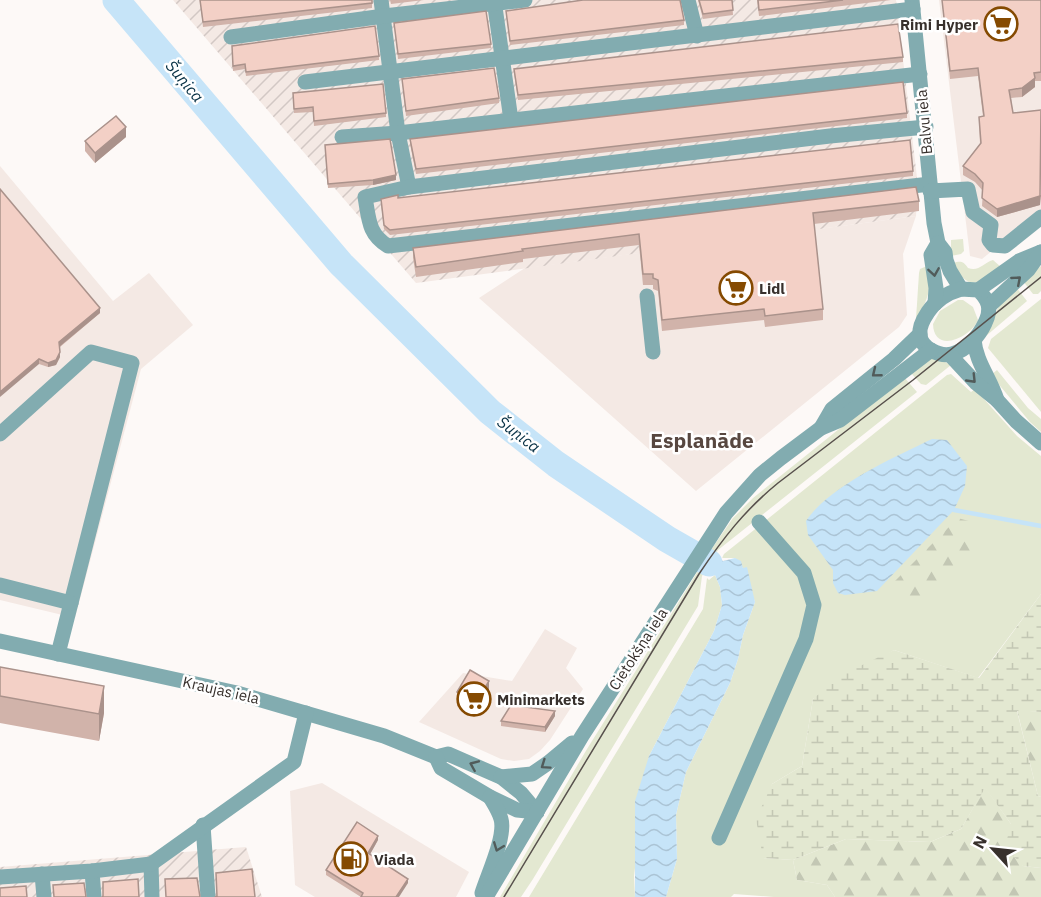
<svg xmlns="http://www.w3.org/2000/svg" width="1041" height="897" font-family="'IBM Plex Sans',sans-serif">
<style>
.built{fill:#f4e9e4}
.industrial{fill:url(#industrial-furrows)}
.grass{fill:#e3e8d1}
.forest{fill:url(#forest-firs)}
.wetland{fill:url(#wetland-marsh)}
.water{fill:url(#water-waves)}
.pier{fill:#fdf9f7}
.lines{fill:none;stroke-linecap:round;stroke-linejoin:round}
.stream{stroke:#c6e4f8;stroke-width:4.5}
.river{stroke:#c6e4f8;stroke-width:27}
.minor{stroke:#82acb0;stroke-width:15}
.tram{stroke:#57504c;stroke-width:1.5}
.wall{fill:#d1b3aa}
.shaded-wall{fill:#aa928b}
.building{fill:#f3d0c6;stroke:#aa928b;stroke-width:1.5}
.oneway{stroke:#515b5a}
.labels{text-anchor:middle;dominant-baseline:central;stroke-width:5;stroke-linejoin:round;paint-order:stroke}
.poi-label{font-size:15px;font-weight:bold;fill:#37302c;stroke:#fff;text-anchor:start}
.street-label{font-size:15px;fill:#37302c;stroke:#fff}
.water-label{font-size:16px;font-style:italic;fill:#042e42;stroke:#fff}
.district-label{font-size:21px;font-weight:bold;fill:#574740;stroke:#fff}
</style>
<defs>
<pattern id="industrial-furrows" width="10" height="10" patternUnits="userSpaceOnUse" patternTransform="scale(1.5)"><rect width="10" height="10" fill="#f4e9e4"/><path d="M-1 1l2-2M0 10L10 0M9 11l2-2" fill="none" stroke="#d2c8c4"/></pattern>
<pattern id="forest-firs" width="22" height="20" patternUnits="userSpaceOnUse" patternTransform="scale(1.5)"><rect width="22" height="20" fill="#e3e8d1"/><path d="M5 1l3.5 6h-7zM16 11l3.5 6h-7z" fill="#c3c7b4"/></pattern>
<pattern id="wetland-marsh" width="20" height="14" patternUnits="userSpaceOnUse" patternTransform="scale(1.5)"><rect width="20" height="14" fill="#e3e8d1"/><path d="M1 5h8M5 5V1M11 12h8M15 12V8" fill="none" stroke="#c3c7b4"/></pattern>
<pattern id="water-waves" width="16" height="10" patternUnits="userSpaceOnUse" patternTransform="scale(1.5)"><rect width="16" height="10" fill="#c6e4f8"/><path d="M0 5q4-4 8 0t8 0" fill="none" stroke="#abc4d5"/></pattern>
</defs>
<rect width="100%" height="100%" fill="#fdf9f7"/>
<g class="built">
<polygon points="939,0 1041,0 1041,211 982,259 970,256"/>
<polygon points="0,166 113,301 149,273 193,325 141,369 75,618 0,600"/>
<polygon points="916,216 903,254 907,315 899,327 696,491 479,298 525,268"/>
<polygon points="545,629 577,648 566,668 583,689 550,740 540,751 529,759 514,761 501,759 419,722 463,673 512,681"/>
<polygon points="322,783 469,872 456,897 315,897 295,885 290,791"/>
</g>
<g class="industrial">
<polygon points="173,0 896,0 918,186 916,216 416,283"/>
<polygon points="246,847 262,897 0,897 0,867"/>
</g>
<g class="grass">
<polygon points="963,239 964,251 961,254 951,256 951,240"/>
<path d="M 993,260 L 1002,268 C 977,283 969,293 953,263 C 961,261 963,261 968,268 C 979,272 983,263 993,260 Z"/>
<path d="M 927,266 C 932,291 928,299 916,319 L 919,273 L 920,269 Z"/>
<polygon points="1041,266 1041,291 1038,294 1033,294 1023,281"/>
<polygon points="1016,287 1027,301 986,336 1001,301"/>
<polygon points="1041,299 1041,412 988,348 991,339"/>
<path d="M 958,300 L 963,300 L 973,307 L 978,320 C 971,337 934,355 933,324 L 940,311 Z"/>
<polygon points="935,357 951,365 926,385 921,384 911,373 929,358"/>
<polygon points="997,370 1028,408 1041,419 1041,432 1030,422 991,375"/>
<polygon points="951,374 971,392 975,389 1017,436 1041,456 1041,594 978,678 894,650 813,699 802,766 772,784 763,858 793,860 797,880 827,885 835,897 774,897 734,894 731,897 666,897 677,859 676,815 686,772 730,683 738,659 743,635 755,602 743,568 735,558 722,558 724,554 947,375"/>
<polygon points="904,377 917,392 718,550 702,576 698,606 533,879 521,897 500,897 587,749 713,547 733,518 753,498"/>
<polygon points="715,575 720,587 722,605 714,631 649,756 634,876 635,897 529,897 703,609 707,578 709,580"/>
</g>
<g class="forest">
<polygon points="958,518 972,522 970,553 913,604 887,589"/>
<polygon points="1017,710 1041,712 1041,797 1038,796"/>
<polygon points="985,787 1011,824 1023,866 1041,868 1041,897 835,897 827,885 797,880 793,860 846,839 930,842 961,829"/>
</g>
<polygon class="wetland" points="1041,594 1041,712 1017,711 1038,796 1041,797 1041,868 1023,866 1005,847 1011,824 985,788 961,829 930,842 846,839 793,860 763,858 756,819 772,784 802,766 813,699 841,675 894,650 979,678"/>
<g class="water">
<path d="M 932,439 L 947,440 L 967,466 L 965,486 L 954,510 L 877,591 L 845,595 L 838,593 L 833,583 L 833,570 L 808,535 L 806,521 C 829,486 895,457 932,439 Z"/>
<polygon points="681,538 723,561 735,558 741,561 743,568 747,567 755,602 743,635 738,659 730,683 686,772 676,815 677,859 666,897 635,897 635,801 649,756 714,631 722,605 720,587 715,575 674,551"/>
</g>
<polygon class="pier" points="689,538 723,558 711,577 678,556"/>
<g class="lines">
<polyline class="stream" points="954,510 1041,526"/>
<polyline class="river" points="116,0 341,264 490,412 556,464 667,539 709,563"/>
<g class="minor">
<polyline points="381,0 398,133 409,187"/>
<polyline points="494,0 511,120"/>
<polyline points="688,0 697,36"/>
<polyline points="912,0 934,223 938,243 945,252 946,260 950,271 961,289"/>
<polyline points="231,37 384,16 525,0"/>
<polyline points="305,82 913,9"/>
<path d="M 926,127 L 830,136 L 409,187 L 365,197 C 369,219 368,234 388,246 L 930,184"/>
<polyline points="342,137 398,133 920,74"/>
<polyline points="930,191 968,189 973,212 991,225 989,240 993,245 1005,246 1041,217"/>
<path d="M 961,289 L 978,290 C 989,300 992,309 985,323 C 979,336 967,350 952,354 C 940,357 920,348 920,334 C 919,327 924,318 928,312 C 936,300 947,293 961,289 Z"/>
<polyline points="978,290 1019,261 1041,252"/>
<polyline points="647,296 653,352"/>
<polyline points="935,304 936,288 931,255 938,243"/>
<polyline points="989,306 1028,270 1041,252"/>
<path d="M 974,340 C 976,362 990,378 997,400"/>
<polyline points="950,355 976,383 997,400 1016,421 1041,443"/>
<polyline points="821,428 832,409 894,359 920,334"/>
<polyline points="0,434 91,352 132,363 58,654"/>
<polyline points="0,585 71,603"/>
<polyline points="0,641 237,693 384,736 436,757 448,754 501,777 521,793 537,812"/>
<polyline points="436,757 441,768 490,797 517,810 537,812"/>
<polyline points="501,777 532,774 548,763 572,743"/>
<polyline points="203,825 208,897"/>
<polyline points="719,838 806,639 814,605 804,573 759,522"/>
<polyline points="151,864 152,897"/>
<polyline points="92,871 94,897"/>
<polyline points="42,874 44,897"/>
<polyline points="0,877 92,871 151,864 294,762 306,713"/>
<path d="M 482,893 C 488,874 506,836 501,819 C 499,811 494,804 490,797"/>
<polyline points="486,897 582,736 726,513 760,475 781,458 821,428 840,420 931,350"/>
</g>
<path class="tram" d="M 504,897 L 699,574 C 723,538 745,510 778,483 L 913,380 L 1041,277"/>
</g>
<g class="wall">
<polygon points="200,0 372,0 372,8 203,27"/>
<polygon points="390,0 424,0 391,4"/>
<polygon points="698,0 732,0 733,15 703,19"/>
<polygon points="757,0 891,0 759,16"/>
<polygon points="942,0 1041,0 1041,81 1035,81 1035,87 1022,97 1011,98 1013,113 1041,110 1040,205 997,217 982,206 983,191 975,182 963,175 963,166 980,144 979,117 983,116 978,76 950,79"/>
<polygon points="506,11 684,20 684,25 510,45"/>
<polygon points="394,23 491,44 491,48 398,59"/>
<polygon points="232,46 379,56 379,60 246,76 245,69 233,71"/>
<polygon points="903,57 903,62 518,100 514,73 514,69"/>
<polygon points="402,79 499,98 499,103 406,116"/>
<polygon points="293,93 386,113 386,117 314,126 313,112 294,113"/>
<polygon points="907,113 907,118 416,174 410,144 410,139"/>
<polygon points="126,137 95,163 85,151 85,141"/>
<polygon points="325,150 396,180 373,185 328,188"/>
<polygon points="913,171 913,176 390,235 384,229 381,203 381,199"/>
<polygon points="0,189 100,313 60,347 60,357 56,365 48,367 39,364"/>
<polygon points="919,201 919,211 814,224 823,309 823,320 765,327 764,320 662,331 658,291 653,289 653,285 643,285 639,245 523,259 523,262 416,277 413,258 413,248"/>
<polygon points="0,667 104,713 99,741 0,723"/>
<polygon points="457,692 489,695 480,711 477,709 473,716 457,706"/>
<polygon points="555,716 545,732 501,726 501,721"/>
<polygon points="378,840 370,854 408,883 361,897 326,875 326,870"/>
</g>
<g class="shaded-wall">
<polygon points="1035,78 1035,87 1022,97 1022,88"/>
<polygon points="126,127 126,137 95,163 95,153"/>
<polygon points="396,175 396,180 373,185 373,180"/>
<polygon points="1041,195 1040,205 997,217 997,209"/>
<polygon points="100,308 100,313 59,347 59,342"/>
<polygon points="60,352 60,357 56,365 48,367 48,363"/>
<polygon points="39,359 39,364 0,397 0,392"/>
<polygon points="489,681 489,695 480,711 480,696"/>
<polygon points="104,686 104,713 99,741 99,714"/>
<polygon points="477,695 477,709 473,716 473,701"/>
<polygon points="555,711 555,716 545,732 545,727"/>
<polygon points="378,836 378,840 368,858 368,853"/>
<polygon points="408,879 408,883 399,897 396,897"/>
</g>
<g class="building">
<polygon points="200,0 372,0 372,3 203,22"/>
<polygon points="583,0 680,0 684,20 510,41 506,11"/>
<polygon points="699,0 732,0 733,10 703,14"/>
<polygon points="758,0 843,0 759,10"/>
<polygon points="942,0 1041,0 1041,72 1034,73 1035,78 1022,88 1009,90 1013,113 1041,110 1040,196 997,209 982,198 983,183 975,174 963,166 981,143 979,117 984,116 978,68 950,71"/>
<polygon points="486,11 491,44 398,54 394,23"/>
<polygon points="898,24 903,57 518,95 514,69"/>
<polygon points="375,26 379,56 246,72 245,64 233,66 232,46"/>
<polygon points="494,68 499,98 406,111 402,79"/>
<polygon points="903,82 907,113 416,169 410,139"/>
<polygon points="383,84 386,113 314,121 313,107 294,109 293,93"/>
<polygon points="116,116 126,127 95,153 85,141"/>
<polygon points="390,139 396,175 373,180 328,184 325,145"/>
<polygon points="910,140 913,171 390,230 384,225 381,199 398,195 398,198"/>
<polygon points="916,187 919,201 813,213 823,309 765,316 764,309 662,320 658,280 653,278 653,274 643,274 639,234 522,249 523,251 416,267 413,248"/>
<polygon points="0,189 100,308 59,342 60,352 56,360 48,363 39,359 0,392"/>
<polygon points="0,667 104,686 99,714 0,696"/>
<polygon points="470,670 489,681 480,696 477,695 473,701 457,692"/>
<polygon points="511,705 555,711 545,727 501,721"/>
<polygon points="357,822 378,836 368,853 408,879 396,897 361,897 363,893 326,870"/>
<polygon points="252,869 255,897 215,897 217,896 216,873"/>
<polygon points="197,878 200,897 166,897 165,879"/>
<polygon points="138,879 139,897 102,897 103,896 103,882"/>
<polygon points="84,883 86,897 54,897 53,885"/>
<polygon points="26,886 27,897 0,897 0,888"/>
</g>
<defs><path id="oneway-chevron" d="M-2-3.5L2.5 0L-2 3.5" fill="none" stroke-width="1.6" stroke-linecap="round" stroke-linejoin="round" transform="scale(1.5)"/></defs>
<g class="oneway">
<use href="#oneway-chevron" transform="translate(934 272) rotate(81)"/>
<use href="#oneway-chevron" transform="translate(1017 280) rotate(-41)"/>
<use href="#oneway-chevron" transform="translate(876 373) rotate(141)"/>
<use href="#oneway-chevron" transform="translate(972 379) rotate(46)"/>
<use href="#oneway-chevron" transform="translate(474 765) rotate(-157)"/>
<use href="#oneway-chevron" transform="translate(545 765) rotate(145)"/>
<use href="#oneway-chevron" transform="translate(498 847) rotate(111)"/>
</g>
<defs>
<g id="supermarket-ring" transform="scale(1.725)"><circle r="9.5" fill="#fff" stroke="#854a01" stroke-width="1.5"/><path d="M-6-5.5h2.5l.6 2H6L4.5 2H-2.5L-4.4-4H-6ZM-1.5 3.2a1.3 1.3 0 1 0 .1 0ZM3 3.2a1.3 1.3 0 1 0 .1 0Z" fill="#854a01"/></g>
<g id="fuel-ring" transform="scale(1.725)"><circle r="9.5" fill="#fff" stroke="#854a01" stroke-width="1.5"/><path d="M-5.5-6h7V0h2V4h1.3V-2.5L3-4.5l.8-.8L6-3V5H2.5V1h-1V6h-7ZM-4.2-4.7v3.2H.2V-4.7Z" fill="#854a01"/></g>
</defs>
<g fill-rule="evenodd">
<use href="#supermarket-ring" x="1001" y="24"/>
<use href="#supermarket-ring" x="736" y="288"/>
<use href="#supermarket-ring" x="474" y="699"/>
<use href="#fuel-ring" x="351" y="859"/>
</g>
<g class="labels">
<g class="poi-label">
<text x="978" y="24" text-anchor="end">Rimi Hyper</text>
<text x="759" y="288">Lidl</text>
<text x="497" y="699">Minimarkets</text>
<text x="374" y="859">Viada</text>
</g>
<g class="street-label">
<text transform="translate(924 122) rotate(-95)">Balvu iela</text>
<text transform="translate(638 649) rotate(-57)">Cietokšņa iela</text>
<text transform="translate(221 690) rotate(13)">Kraujas iela</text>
</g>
<g class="water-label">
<text transform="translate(185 81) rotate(50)">Šuņica</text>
<text transform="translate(519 434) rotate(37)">Šuņica</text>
</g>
<g class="district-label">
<text x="702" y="440">Esplanāde</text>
</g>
</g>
<g transform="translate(993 849) rotate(297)" stroke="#ffffff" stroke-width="4.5" paint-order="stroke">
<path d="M0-4.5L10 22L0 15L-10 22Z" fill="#37302c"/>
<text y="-9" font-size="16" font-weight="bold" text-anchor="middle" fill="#37302c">N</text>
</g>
</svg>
